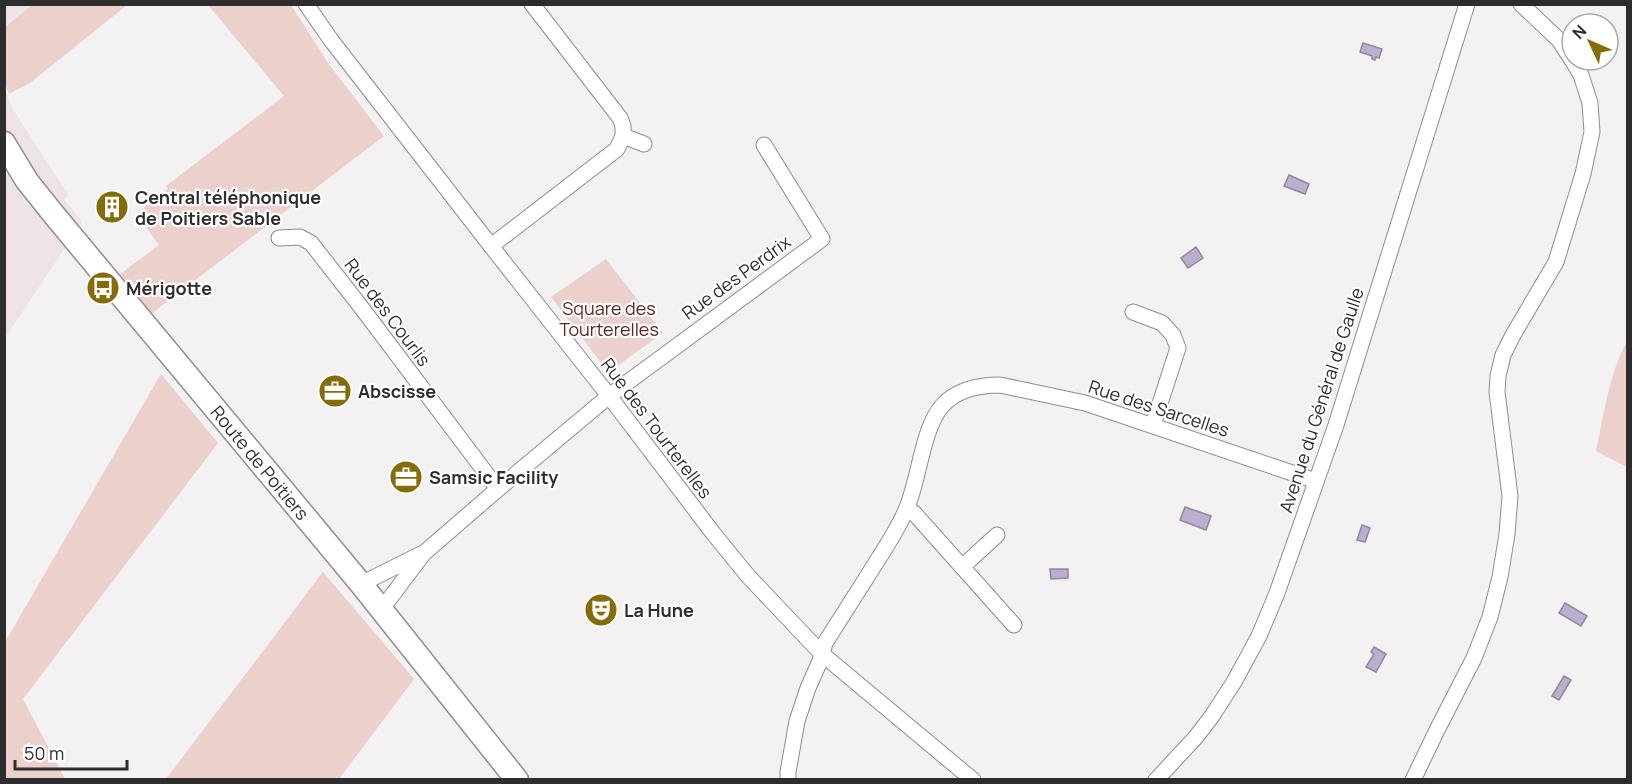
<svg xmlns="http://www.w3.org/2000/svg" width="1632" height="784" font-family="Manrope,sans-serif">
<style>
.built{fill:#eee3e8}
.green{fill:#ebd0cc}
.water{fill:#bcaece;stroke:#91879e;stroke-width:1.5}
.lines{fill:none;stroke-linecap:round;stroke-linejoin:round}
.street-casing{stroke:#8f8c8d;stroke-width:17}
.secondary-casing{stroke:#8f8c8d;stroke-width:25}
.street{stroke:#fff;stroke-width:15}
.secondary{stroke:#fff;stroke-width:22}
.labels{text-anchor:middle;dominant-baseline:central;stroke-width:4.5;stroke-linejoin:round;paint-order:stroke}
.poi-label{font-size:18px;font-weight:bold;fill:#2e2d2e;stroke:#fff;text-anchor:start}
.street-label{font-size:18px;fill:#2e2d2e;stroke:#fff}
.park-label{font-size:18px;fill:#5c2821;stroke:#fff}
</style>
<rect width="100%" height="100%" fill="#f4f1f2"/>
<g class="built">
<polygon points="5,5 32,5 5,27"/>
<polygon points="4,83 12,108 68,195 64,199 82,222 5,338"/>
</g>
<g class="green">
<polygon points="32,5 32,4 127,5 30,83 9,94 5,83 5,27"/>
<polygon points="208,5 291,5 328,63 384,136 151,314 120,274 159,245 136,214 168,189 166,186 284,96"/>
<polygon points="606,259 663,333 617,366 602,364 551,297"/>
<path d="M 1627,341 L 1627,467 L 1596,451 C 1604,414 1609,374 1627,341 Z"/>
<polygon points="161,374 218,443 23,699 65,779 5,779 5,642"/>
<polygon points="323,572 414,679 339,779 166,779"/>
</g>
<g class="water">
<polygon points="1363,43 1382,49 1379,58 1376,57 1375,60 1372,59 1372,56 1360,52"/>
<polygon points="1289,175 1309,184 1305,194 1284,186"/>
<polygon points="1196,247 1203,258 1188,268 1181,258"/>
<polygon points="1185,507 1211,516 1206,530 1180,520"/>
<polygon points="1362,525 1370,528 1365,542 1357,540"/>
<polygon points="1068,569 1068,578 1051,579 1050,569"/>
<polygon points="1565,603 1587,616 1581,626 1559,613"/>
<polygon points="1374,647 1386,654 1376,672 1366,667 1374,654 1371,652"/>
<polygon points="1564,676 1571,680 1559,700 1552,696"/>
</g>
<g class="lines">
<g class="street-casing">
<g id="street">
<polyline points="306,4 331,40 491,246 609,396 713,533 748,576 822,654 973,780"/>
<polyline points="532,4 620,118 623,126 623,136"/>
<polyline points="1521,4 1559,40 1572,60"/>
<polyline points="279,238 300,237 311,243 361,307 498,489"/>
<polyline points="491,246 617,149 623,136 644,144"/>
<polyline points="1133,312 1162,323 1173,335 1178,348 1153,425"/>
<polyline points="907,509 914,513 1014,625"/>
<polyline points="962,567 997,535"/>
<polyline points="361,584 421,554"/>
<polyline points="381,610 424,553 498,489 609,396 822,239 764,145"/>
<path d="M 788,780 L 788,772 L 797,721 L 808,688 L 820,661 L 825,643 C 841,618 856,594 872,569 C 884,550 897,531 906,510 C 919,481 922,429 942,406 C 957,389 978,385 1000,385 L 1085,403 L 1316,481"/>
<polyline points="1156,780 1196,737 1212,716 1234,682 1259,636 1277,593 1336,425 1467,4"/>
<polyline points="1413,780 1437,730 1474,658 1490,617 1500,577 1507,534 1510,496 1497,392 1498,376 1503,355 1513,335 1556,262 1583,174 1592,132 1590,103 1581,75 1572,60"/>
</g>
</g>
<g class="secondary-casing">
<g id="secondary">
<path id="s1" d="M 4,143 L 27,181 L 55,216 L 361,584 L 517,780"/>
</g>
</g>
<use href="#street" class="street"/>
<use href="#secondary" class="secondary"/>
</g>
<defs>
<g id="building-disc" transform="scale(1.725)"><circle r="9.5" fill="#846d09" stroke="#fff"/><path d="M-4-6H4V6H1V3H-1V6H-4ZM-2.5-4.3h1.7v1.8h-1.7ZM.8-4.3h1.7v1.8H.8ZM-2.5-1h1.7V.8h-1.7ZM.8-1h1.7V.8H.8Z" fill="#fff"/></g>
<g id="bus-disc" transform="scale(1.725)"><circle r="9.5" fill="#846d09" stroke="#fff"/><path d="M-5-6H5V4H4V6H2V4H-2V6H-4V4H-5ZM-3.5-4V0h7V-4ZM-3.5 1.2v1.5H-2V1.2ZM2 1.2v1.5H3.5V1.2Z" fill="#fff"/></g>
<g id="office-disc" transform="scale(1.725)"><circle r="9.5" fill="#846d09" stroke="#fff"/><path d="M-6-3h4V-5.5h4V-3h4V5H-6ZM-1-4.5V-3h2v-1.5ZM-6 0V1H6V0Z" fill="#fff"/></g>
<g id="theatre-disc" transform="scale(1.725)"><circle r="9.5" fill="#846d09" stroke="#fff"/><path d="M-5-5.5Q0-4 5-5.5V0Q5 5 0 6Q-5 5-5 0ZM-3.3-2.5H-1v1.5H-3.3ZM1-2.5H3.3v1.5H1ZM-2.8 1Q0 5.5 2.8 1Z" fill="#fff"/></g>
</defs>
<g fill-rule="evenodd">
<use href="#building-disc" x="112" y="207"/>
<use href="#bus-disc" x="103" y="288"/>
<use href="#office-disc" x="335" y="391"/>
<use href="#office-disc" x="406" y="477"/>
<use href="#theatre-disc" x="601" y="610"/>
</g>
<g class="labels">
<g class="poi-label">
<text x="135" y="197">Central téléphonique<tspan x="135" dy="21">de Poitiers Sable</tspan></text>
<text x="126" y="288">Mérigotte</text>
<text x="358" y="391">Abscisse</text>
<text x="429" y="477">Samsic Facility</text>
<text x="624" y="610">La Hune</text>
</g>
<g class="street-label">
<text transform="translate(736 277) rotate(-36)">Rue des Perdrix</text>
<text transform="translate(388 312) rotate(53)">Rue des Courlis</text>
<text transform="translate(1321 400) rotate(-72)">Avenue du Général de Gaulle</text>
<text transform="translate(1159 408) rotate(18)">Rue des Sarcelles</text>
<text transform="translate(657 428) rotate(53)">Rue des Tourterelles</text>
<text stroke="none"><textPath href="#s1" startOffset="410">Route de Poitiers</textPath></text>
</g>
<g class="park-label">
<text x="609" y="308">Square des<tspan x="609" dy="21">Tourterelles</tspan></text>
</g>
</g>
<rect width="1632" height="784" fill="none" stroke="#2e2d2e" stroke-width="12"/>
<g transform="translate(1590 42) rotate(314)"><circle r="28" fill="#ffffff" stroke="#ababab" stroke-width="1.5"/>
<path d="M0-4.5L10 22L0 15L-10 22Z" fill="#846d09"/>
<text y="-9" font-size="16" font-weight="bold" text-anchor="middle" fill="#2e2d2e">N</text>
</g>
<path d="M15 760v9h112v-9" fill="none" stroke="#2e2d2e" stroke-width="3"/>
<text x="24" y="760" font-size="18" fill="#2e2d2e" stroke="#ffffff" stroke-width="4.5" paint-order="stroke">50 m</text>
</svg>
